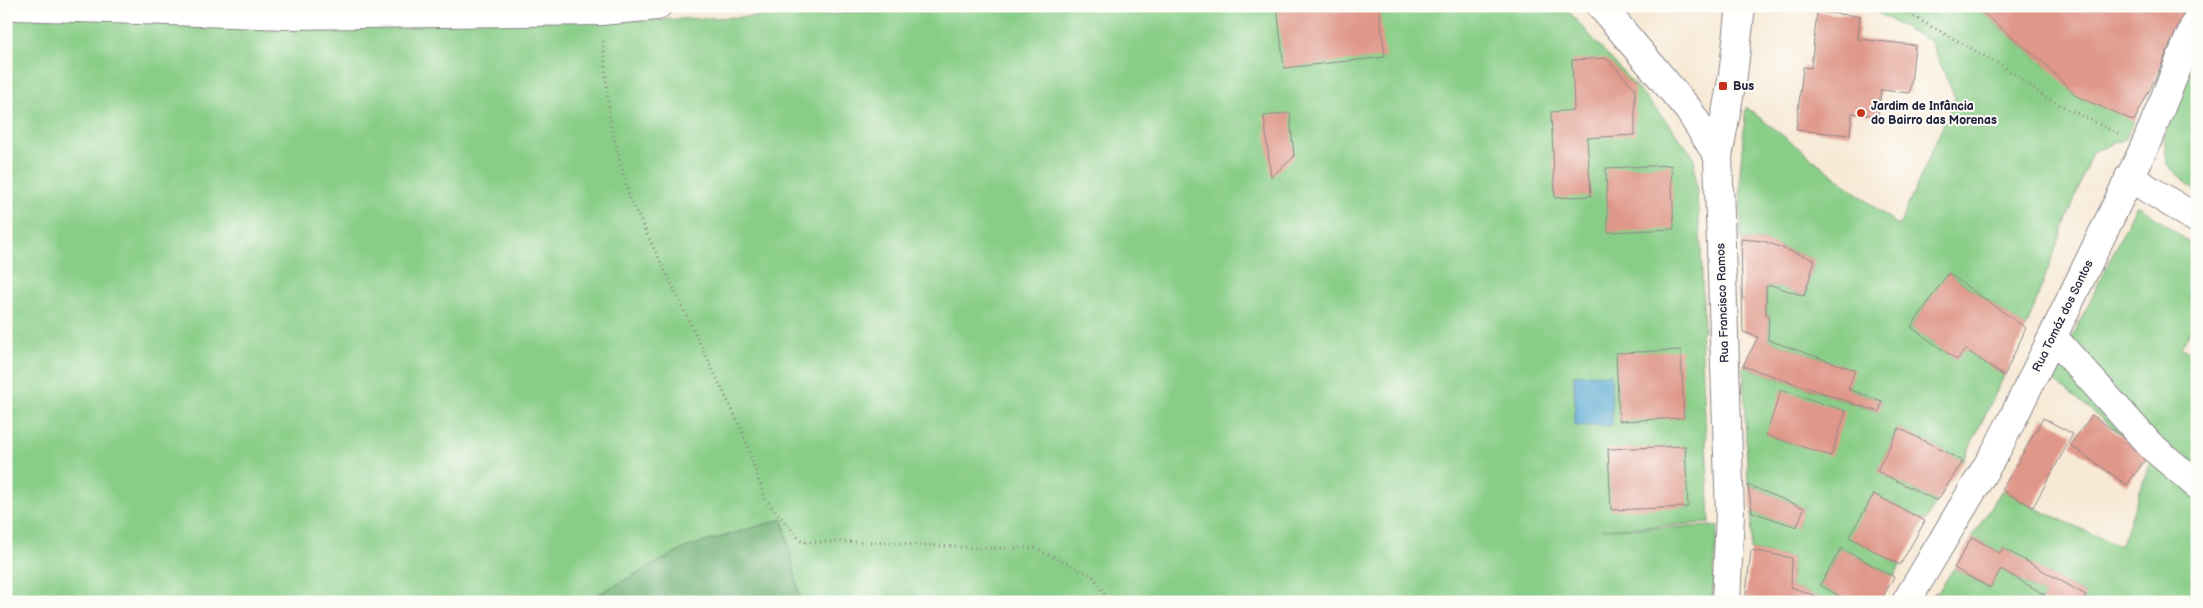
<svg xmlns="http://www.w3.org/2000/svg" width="2203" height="608" font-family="'Balsamiq Sans',sans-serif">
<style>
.green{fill:#89ce88;stroke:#567862}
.forest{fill:#6eb174;stroke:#486a58}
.water{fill:#57a9d2;stroke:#3c6686}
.building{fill:#df9789}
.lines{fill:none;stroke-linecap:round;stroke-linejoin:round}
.minor-casing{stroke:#8c8688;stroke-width:30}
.path{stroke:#8c8688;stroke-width:3;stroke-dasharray:1 4;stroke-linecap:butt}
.minor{stroke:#fff;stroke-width:28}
.poi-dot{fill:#c8321e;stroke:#fdfcf7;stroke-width:2}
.labels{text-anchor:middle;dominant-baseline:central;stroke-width:4;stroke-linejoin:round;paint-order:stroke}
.poi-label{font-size:12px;font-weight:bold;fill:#22223b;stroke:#fdfcf7;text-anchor:start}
.street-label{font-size:12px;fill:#22223b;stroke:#fdfcf7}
</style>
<rect width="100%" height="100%" fill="#fdfcf7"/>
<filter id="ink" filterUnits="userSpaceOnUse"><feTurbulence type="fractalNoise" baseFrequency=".02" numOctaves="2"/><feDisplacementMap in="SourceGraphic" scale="10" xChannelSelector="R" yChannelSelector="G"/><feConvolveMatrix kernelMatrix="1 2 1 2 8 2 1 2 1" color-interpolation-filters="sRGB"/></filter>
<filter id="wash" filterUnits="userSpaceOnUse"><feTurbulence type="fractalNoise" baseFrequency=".0096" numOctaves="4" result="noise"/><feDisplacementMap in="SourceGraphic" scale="20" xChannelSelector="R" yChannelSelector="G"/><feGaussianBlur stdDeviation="1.12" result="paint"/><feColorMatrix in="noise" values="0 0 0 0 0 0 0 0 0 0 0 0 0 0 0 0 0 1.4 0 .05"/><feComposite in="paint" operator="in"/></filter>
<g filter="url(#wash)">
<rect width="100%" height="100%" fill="#f7e9d5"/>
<g class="green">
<polygon points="911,6 1564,6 1667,122 1694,157 1701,247 1704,332 1701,335 1710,523 1602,529 1718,526 1712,602 801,602 783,519 687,547 583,602 6,602 6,16 651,20 835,14"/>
<polygon points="1865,6 1975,6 2045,64 2134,121 2125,139 2092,152 2026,328 1948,273 1911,327 1956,360 1965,349 2004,376 1963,461 1899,428 1877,471 1937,501 1925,521 1873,494 1850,537 1900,565 1894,577 1840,548 1820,585 1850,602 1832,602 1791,587 1792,558 1751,550 1752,512 1797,527 1804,508 1748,485 1743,366 1878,412 1882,401 1848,389 1854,370 1768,340 1769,315 1766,315 1766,286 1774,286 1804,296 1815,260 1763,241 1741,239 1740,173 1746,107 1899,226 1955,98 1931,42"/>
<polygon points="2197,52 2197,192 2167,165 2164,136"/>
<polygon points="2137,204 2197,248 2197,320 2181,347 2197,357 2197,462 2185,477 2197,484 2197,602 2082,602 2086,595 2003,548 2000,553 1972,537 2002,490 2033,507 2119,546 2125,536 2151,458 2052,379"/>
<polygon points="1954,568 1989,588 2001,569 2045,595 2041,602 1950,602 1936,595"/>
</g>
<polygon class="forest" points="783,519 801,602 583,602 687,547"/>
<polygon class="water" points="1611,374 1612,425 1575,426 1574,375"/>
<g id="blocks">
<g class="building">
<polygon points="1277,6 1379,6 1385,57 1284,68"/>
<polygon points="1975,6 2187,6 2157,75 2134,121 2076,96 2045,64"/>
<polygon points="1817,12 1860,16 1858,39 1915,45 1910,93 1881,90 1878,116 1852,113 1850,135 1796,130 1803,67 1811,68"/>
<polygon points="1606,58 1635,88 1635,135 1587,138 1591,196 1555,198 1551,112 1574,110 1572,60"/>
<polygon points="1290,113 1294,157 1271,177 1264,116"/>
<polygon points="1671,165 1674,229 1608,232 1606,168"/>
<polygon points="1741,239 1763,241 1815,260 1804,296 1774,286 1766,286 1766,315 1769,315 1768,340 1855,370 1848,389 1882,401 1879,412 1743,366 1758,337 1743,332"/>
<polygon points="1948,273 2026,328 2004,376 1965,349 1957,360 1911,327"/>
<polygon points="1681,350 1684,418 1619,421 1616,353"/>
<polygon points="1781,390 1846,411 1831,456 1766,435"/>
<polygon points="2092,415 2148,456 2127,485 2070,445"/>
<polygon points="2043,418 2073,434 2033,507 2002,490"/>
<polygon points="1899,428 1963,461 1937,501 1877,471"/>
<polygon points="1685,446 1688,507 1611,510 1608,449"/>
<polygon points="1748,485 1804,508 1797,527 1752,512"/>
<polygon points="1874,494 1925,521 1900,565 1849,537"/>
<polygon points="1972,537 2000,553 2003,548 2086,595 2082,602 2041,602 2045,595 2001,569 1990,588 1954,568"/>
<polygon points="1841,548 1894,577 1880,602 1850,602 1820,585"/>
<polygon points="1751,550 1792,558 1791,587 1831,602 1745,602"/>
<polygon points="1936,595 1950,602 1931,602"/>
</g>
</g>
</g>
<g filter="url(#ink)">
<use href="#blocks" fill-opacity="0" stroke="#8c8688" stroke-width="1"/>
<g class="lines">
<g class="minor-casing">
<g id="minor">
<polyline points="15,6 289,15 601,11 657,6"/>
<polyline points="1601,6 1688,109 1718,156"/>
<polyline points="2129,177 2197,219"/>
<polyline points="2053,337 2150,445 2197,485"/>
<polyline points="1726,602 1730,514 1718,156 1733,75 1741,6"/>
<polyline points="1906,602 1996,451 2013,418 2145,146 2197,19"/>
</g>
</g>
<g class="path">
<polyline points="1891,6 1907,13 2001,65 2046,98 2119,134"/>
<polyline points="603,41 610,123 630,199 742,430 765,499 802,542 873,542 977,548 1035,548 1093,576 1109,602"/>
</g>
<use href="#minor" class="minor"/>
</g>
</g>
<g class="poi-dot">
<rect x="1718" y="81" width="10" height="10" rx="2.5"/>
<circle cx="1861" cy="113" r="5"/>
</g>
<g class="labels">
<g class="poi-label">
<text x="1733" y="86">Bus</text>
<text x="1871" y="106">Jardim de Infância<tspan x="1871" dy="14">do Bairro das Morenas</tspan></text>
</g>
<g class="street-label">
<text transform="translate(1723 303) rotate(-92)">Rua Francisco Ramos</text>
<text transform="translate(2063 316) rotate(-64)">Rua Tomáz dos Santos</text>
</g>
</g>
<rect width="2203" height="608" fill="none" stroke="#fdfcf7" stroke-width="25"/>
</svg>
